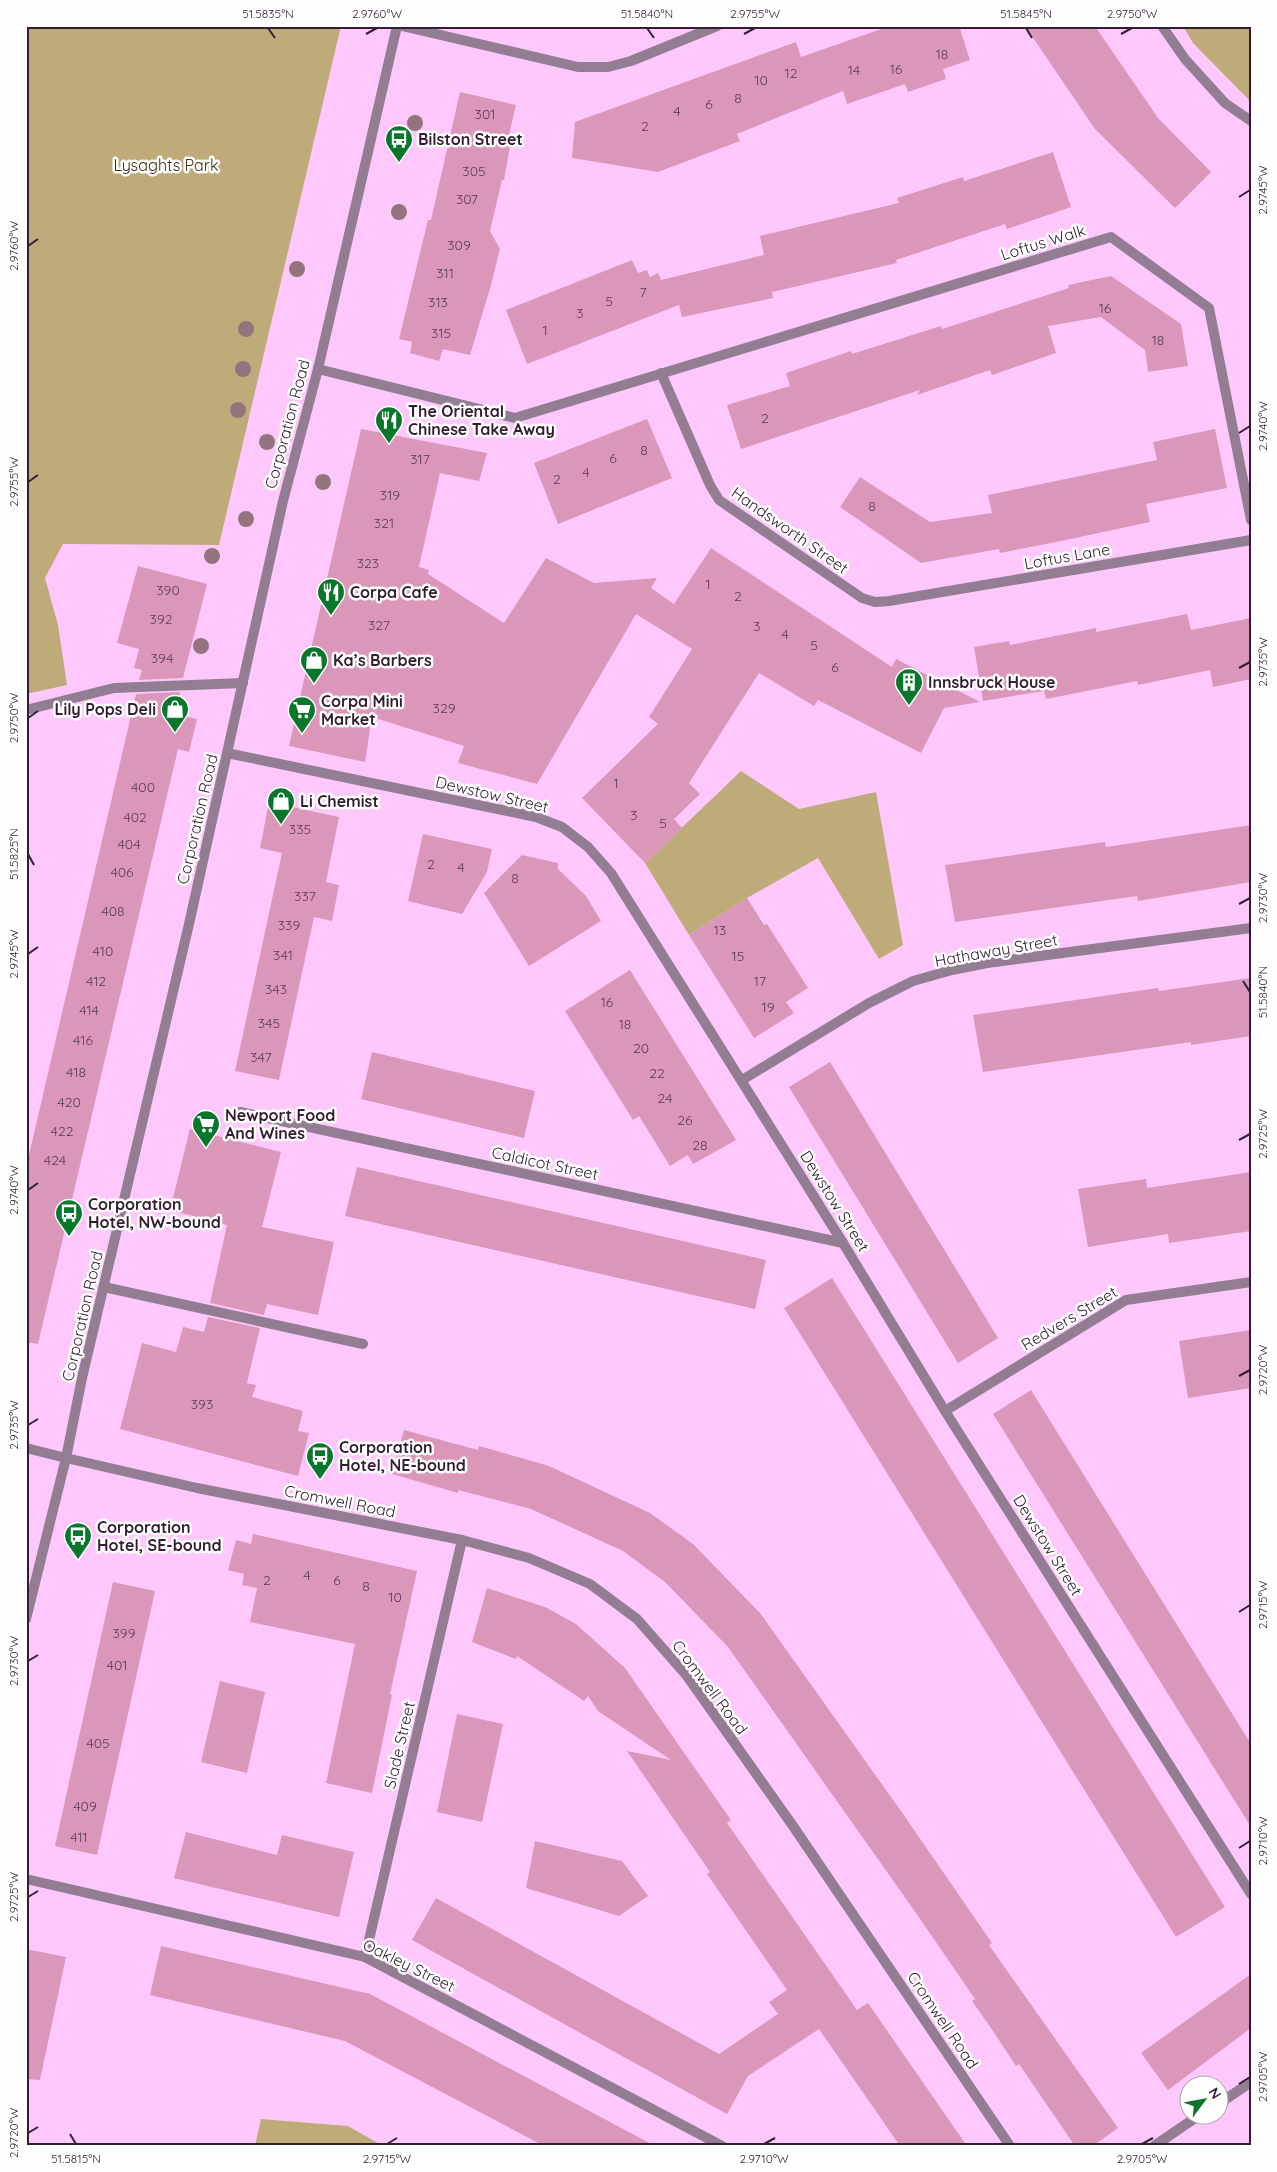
<svg xmlns="http://www.w3.org/2000/svg" width="1277" height="2172" font-family="Quicksand,sans-serif">
<style>
.green{fill:#bfaa7a}
.building{fill:#db97ba}
.lines{fill:none;stroke-linecap:round;stroke-linejoin:round}
.service{stroke:#937d92;stroke-width:10}
.minor{stroke:#937d92;stroke-width:10}
.tertiary{stroke:#937d92;stroke-width:10}
.tree{fill:#93747c}
.ticks{fill:none;stroke:#321d32;stroke-width:2}
.labels{text-anchor:middle;dominant-baseline:central;stroke-width:5;stroke-linejoin:round;paint-order:stroke}
.number-label{font-size:14px;fill:#5c3c54}
.poi-label{font-size:16px;font-weight:bold;fill:#321d32;stroke:#fefefe;text-anchor:start}
.park-label{font-size:16px;fill:#3b2f12;stroke:#fefefe}
.street-label{font-size:16px;fill:#321d32;stroke:#fefefe}
.neatline{fill:none;stroke:#321d32;stroke-width:2}
.ticks-label{font-size:12px;text-anchor:middle;fill:#321d32}
</style>
<rect width="100%" height="100%" fill="#ffc8fd"/>
<g class="green">
<polygon points="26,26 341,26 219,545 63,544 45,578 58,625 67,685 26,694"/>
<polygon points="1183,26 1251,26 1251,102 1193,43"/>
<polygon points="741,771 799,809 876,792 903,945 879,959 818,858 747,898 689,935 645,863"/>
<polygon points="261,2119 348,2126 383,2146 255,2146"/>
</g>
<g class="building">
<polygon points="890,26 959,26 970,60 943,69 946,79 908,92 905,84 847,104 843,91 737,134 740,141 658,172 572,158 575,122 796,42 801,57"/>
<polygon points="1025,26 1095,26 1158,118 1211,172 1175,208 1095,129"/>
<polygon points="460,92 516,105 509,135 512,135 504,180 502,180 490,231 500,249 491,285 470,355 443,349 439,361 410,353 412,342 399,339 428,220 431,220"/>
<polygon points="1053,152 1071,207 1007,229 1005,224 896,260 897,263 772,292 773,298 682,317 679,305 527,364 506,310 632,260 638,273 647,270 650,277 658,273 661,280 764,255 760,236 899,203 897,198 963,177 964,181"/>
<polygon points="1111,276 1181,324 1188,366 1148,372 1145,350 1101,317 1048,326 1056,353 992,375 990,370 917,395 920,390 741,449 727,405 790,386 786,373 851,351 852,354 941,326 942,329 1069,288 1068,285"/>
<polygon points="647,419 672,478 558,524 534,463"/>
<polygon points="361,429 487,453 479,481 440,473 419,567 429,570 428,574 504,623 546,558 594,583 657,578 651,588 674,604 711,548 892,667 896,659 980,702 944,708 921,753 818,700 814,706 759,673 689,783 700,794 674,819 682,828 645,863 582,798 658,724 649,717 692,649 636,614 537,784 458,763 464,746 372,717 365,762 289,746"/>
<polygon points="1215,429 1227,488 1146,504 1150,522 1061,541 1000,553 999,549 921,563 840,507 860,477 930,522 992,513 988,495 1157,460 1153,442"/>
<polygon points="138,566 207,584 183,678 139,680 142,670 134,668 139,649 117,643"/>
<polygon points="1187,614 1191,630 1251,618 1251,679 1213,687 1210,670 1138,685 1137,681 1046,699 1044,691 983,701 974,647 1009,641 1010,645 1096,628 1096,632"/>
<polygon points="180,692 174,714 197,719 189,752 178,749 38,1344 26,1342 26,1168 136,694"/>
<polygon points="269,802 339,817 326,882 339,885 332,921 314,917 279,1080 235,1071 282,853 260,848"/>
<polygon points="1251,825 1251,882 1138,901 1137,896 955,922 945,865 1105,842 1106,847"/>
<polygon points="423,834 492,849 487,872 462,914 408,901"/>
<polygon points="522,855 558,863 558,869 586,896 601,921 529,966 484,893"/>
<polygon points="747,898 764,925 767,924 808,988 786,1002 794,1013 754,1038 689,935"/>
<polygon points="630,970 736,1140 693,1164 688,1155 670,1166 639,1116 633,1120 565,1011"/>
<polygon points="1251,978 1251,1036 1191,1045 1191,1042 983,1072 973,1015 1158,988 1159,991"/>
<polygon points="372,1052 535,1091 524,1138 361,1099"/>
<polygon points="830,1062 998,1338 958,1363 789,1087"/>
<polygon points="190,1129 281,1152 262,1227 334,1242 318,1315 267,1304 264,1315 210,1303 227,1225 170,1210"/>
<polygon points="357,1167 766,1260 755,1309 345,1216"/>
<polygon points="1251,1172 1251,1231 1169,1243 1168,1234 1088,1247 1078,1189 1146,1179 1147,1188"/>
<polygon points="832,1278 1225,1907 1176,1937 784,1308"/>
<polygon points="208,1317 260,1328 247,1383 256,1385 252,1397 303,1411 298,1431 309,1433 298,1476 120,1429 142,1343 176,1352 183,1327 204,1332"/>
<polygon points="1251,1330 1251,1388 1188,1398 1179,1341"/>
<polygon points="1031,1390 1251,1744 1251,1827 993,1414"/>
<polygon points="404,1430 478,1450 479,1446 549,1466 650,1513 693,1544 760,1613 901,1811 992,1943 989,1945 1118,2128 1093,2146 1075,2146 1019,2064 1016,2066 991,2028 972,2001 975,1999 916,1913 728,1647 665,1582 623,1551 531,1509 458,1490 458,1493 392,1474"/>
<polygon points="253,1534 417,1571 390,1694 392,1695 372,1793 326,1783 355,1644 250,1622 257,1588 242,1585 244,1574 228,1570 236,1540 251,1544"/>
<polygon points="113,1582 155,1591 97,1855 55,1846"/>
<polygon points="487,1588 545,1607 576,1624 625,1668 731,1820 727,1823 857,2010 868,2003 967,2146 900,2146 819,2029 748,2076 727,2114 412,1940 436,1898 719,2054 778,2014 769,2002 787,1990 707,1874 710,1872 627,1751 671,1760 598,1711 588,1696 584,1701 517,1656 516,1659 472,1642"/>
<polygon points="220,1681 265,1692 247,1773 201,1762"/>
<polygon points="457,1714 503,1724 482,1822 437,1812"/>
<polygon points="186,1832 277,1855 282,1835 354,1852 339,1917 174,1878"/>
<polygon points="535,1841 622,1861 648,1896 619,1916 526,1888"/>
<polygon points="161,1946 370,1994 655,2146 544,2146 345,2041 150,1995"/>
<polygon points="26,1949 66,1957 40,2080 26,2079"/>
<polygon points="1251,1974 1251,2028 1168,2090 1141,2053"/>
</g>
<g class="lines">
<g class="service">
<polyline points="26,710 114,688 243,683"/>
<polyline points="104,1287 363,1344"/>
</g>
<g class="minor">
<polyline points="402,26 578,67 608,67 631,61 717,26"/>
<polyline points="1162,26 1185,59 1225,103 1251,121"/>
<polyline points="318,369 515,418 1111,237 1209,308 1251,520"/>
<polyline points="661,373 710,485 719,500 862,598 875,602 889,601 1251,540"/>
<polyline points="227,753 536,817 562,827 588,847 611,873 843,1243 945,1411 1251,1894"/>
<polyline points="742,1080 869,1003 913,981 952,970 987,963 1251,928"/>
<polyline points="240,1112 843,1243"/>
<polyline points="945,1411 1126,1300 1251,1282"/>
<polyline points="26,1448 66,1458"/>
<polyline points="26,1879 365,1957 722,2146"/>
<polyline points="365,1957 462,1540"/>
<polyline points="1220,2103 1251,2082"/>
<polyline points="1154,2146 1201,2114"/>
</g>
<g class="tertiary">
<polyline points="66,1458 197,1488 462,1540 529,1558 590,1584 637,1619 687,1676 793,1826 1010,2146"/>
<polyline points="26,1619 66,1458 82,1378 189,924 283,501 318,369 397,26"/>
</g>
</g>
<g class="tree">
<circle cx="415" cy="123" r="8"/>
<circle cx="399" cy="212" r="8"/>
<circle cx="297" cy="269" r="8"/>
<circle cx="246" cy="329" r="8"/>
<circle cx="243" cy="369" r="8"/>
<circle cx="238" cy="410" r="8"/>
<circle cx="267" cy="442" r="8"/>
<circle cx="323" cy="482" r="8"/>
<circle cx="246" cy="519" r="8"/>
<circle cx="212" cy="556" r="8"/>
<circle cx="201" cy="646" r="8"/>
</g>
<path class="ticks" d="M 268,28 L 275,38M 647,28 L 654,38M 1026,28 L 1032,38M 366,34 L 377,28M 744,34 L 755,28M 1121,34 L 1132,28M 1239,197 L 1250,190M 28,246 L 38,239M 1239,433 L 1250,426M 28,482 L 38,475M 1239,668 L 1250,662M 28,718 L 38,711M 28,854 L 34,865M 1239,904 L 1250,898M 28,954 L 38,947M 1243,981 L 1250,992M 1239,1140 L 1250,1134M 28,1190 L 38,1183M 1239,1376 L 1250,1370M 28,1425 L 38,1419M 1239,1612 L 1250,1605M 28,1661 L 38,1655M 1239,1848 L 1250,1841M 28,1897 L 38,1891M 1239,2084 L 1250,2077M 28,2133 L 38,2127M 70,2134 L 76,2144M 387,2144 L 397,2138M 764,2144 L 775,2138M 1142,2144 L 1153,2138"/>
<defs>
<g id="bus-pin" transform="scale(1.4375)"><path d="M0 17L-7.5 6A9.5 9.5 0 1 1 7.5 6Z" fill="#08772c" stroke="#fefefe"/><path d="M-5-6H5V4H4V6H2V4H-2V6H-4V4H-5ZM-3.5-4V0h7V-4ZM-3.5 1.2v1.5H-2V1.2ZM2 1.2v1.5H3.5V1.2Z" fill="#fff"/></g>
<g id="restaurant-pin" transform="scale(1.4375)"><path d="M0 17L-7.5 6A9.5 9.5 0 1 1 7.5 6Z" fill="#08772c" stroke="#fefefe"/><path d="M-5-6h1v4h1v-4h1v4h1v-4h1v5L-1.5 .5V6h-2V.5L-5-1ZM5-6V6H3V1.5H1.5Q1.5-4 5-6Z" fill="#fff"/></g>
<g id="shop-pin" transform="scale(1.4375)"><path d="M0 17L-7.5 6A9.5 9.5 0 1 1 7.5 6Z" fill="#08772c" stroke="#fefefe"/><path d="M-5-2.5h2.3a2.7 3.5 0 0 1 5.4 0H5L5.5 6h-11ZM-1.5-2.5h3a1.5 2.3 0 0 0-3 0Z" fill="#fff"/></g>
<g id="building-pin" transform="scale(1.4375)"><path d="M0 17L-7.5 6A9.5 9.5 0 1 1 7.5 6Z" fill="#08772c" stroke="#fefefe"/><path d="M-4-6H4V6H1V3H-1V6H-4ZM-2.5-4.3h1.7v1.8h-1.7ZM.8-4.3h1.7v1.8H.8ZM-2.5-1h1.7V.8h-1.7ZM.8-1h1.7V.8H.8Z" fill="#fff"/></g>
<g id="supermarket-pin" transform="scale(1.4375)"><path d="M0 17L-7.5 6A9.5 9.5 0 1 1 7.5 6Z" fill="#08772c" stroke="#fefefe"/><path d="M-6-5.5h2.5l.6 2H6L4.5 2H-2.5L-4.4-4H-6ZM-1.5 3.2a1.3 1.3 0 1 0 .1 0ZM3 3.2a1.3 1.3 0 1 0 .1 0Z" fill="#fff"/></g>
</defs>
<g fill-rule="evenodd">
<use href="#bus-pin" x="399" y="139"/>
<use href="#restaurant-pin" x="389" y="420"/>
<use href="#restaurant-pin" x="331" y="592"/>
<use href="#shop-pin" x="314" y="660"/>
<use href="#building-pin" x="909" y="682"/>
<use href="#shop-pin" x="175" y="709"/>
<use href="#supermarket-pin" x="302" y="710"/>
<use href="#shop-pin" x="281" y="801"/>
<use href="#supermarket-pin" x="206" y="1124"/>
<use href="#bus-pin" x="69" y="1213"/>
<use href="#bus-pin" x="320" y="1456"/>
<use href="#bus-pin" x="78" y="1536"/>
</g>
<g class="labels">
<g class="number-label">
<text x="942" y="54">18</text>
<text x="896" y="69">16</text>
<text x="854" y="70">14</text>
<text x="791" y="73">12</text>
<text x="761" y="80">10</text>
<text x="738" y="98">8</text>
<text x="709" y="104">6</text>
<text x="677" y="111">4</text>
<text x="485" y="114">301</text>
<text x="645" y="126">2</text>
<text x="474" y="171">305</text>
<text x="467" y="199">307</text>
<text x="459" y="245">309</text>
<text x="445" y="273">311</text>
<text x="643" y="292">7</text>
<text x="609" y="301">5</text>
<text x="438" y="302">313</text>
<text x="1105" y="308">16</text>
<text x="580" y="313">3</text>
<text x="545" y="330">1</text>
<text x="441" y="333">315</text>
<text x="1158" y="340">18</text>
<text x="765" y="418">2</text>
<text x="644" y="450">8</text>
<text x="613" y="458">6</text>
<text x="420" y="459">317</text>
<text x="586" y="472">4</text>
<text x="557" y="479">2</text>
<text x="390" y="495">319</text>
<text x="872" y="506">8</text>
<text x="384" y="523">321</text>
<text x="368" y="563">323</text>
<text x="708" y="584">1</text>
<text x="168" y="590">390</text>
<text x="738" y="596">2</text>
<text x="161" y="619">392</text>
<text x="379" y="625">327</text>
<text x="757" y="626">3</text>
<text x="785" y="634">4</text>
<text x="814" y="645">5</text>
<text x="162" y="658">394</text>
<text x="835" y="667">6</text>
<text x="444" y="708">329</text>
<text x="616" y="783">1</text>
<text x="143" y="787">400</text>
<text x="634" y="815">3</text>
<text x="135" y="817">402</text>
<text x="663" y="823">5</text>
<text x="300" y="829">335</text>
<text x="129" y="844">404</text>
<text x="431" y="864">2</text>
<text x="461" y="867">4</text>
<text x="122" y="872">406</text>
<text x="515" y="878">8</text>
<text x="305" y="896">337</text>
<text x="113" y="911">408</text>
<text x="289" y="925">339</text>
<text x="720" y="930">13</text>
<text x="103" y="951">410</text>
<text x="283" y="955">341</text>
<text x="738" y="956">15</text>
<text x="96" y="981">412</text>
<text x="760" y="981">17</text>
<text x="276" y="989">343</text>
<text x="607" y="1002">16</text>
<text x="768" y="1007">19</text>
<text x="89" y="1010">414</text>
<text x="269" y="1023">345</text>
<text x="625" y="1024">18</text>
<text x="83" y="1040">416</text>
<text x="641" y="1048">20</text>
<text x="261" y="1057">347</text>
<text x="76" y="1072">418</text>
<text x="657" y="1073">22</text>
<text x="665" y="1098">24</text>
<text x="69" y="1102">420</text>
<text x="685" y="1120">26</text>
<text x="62" y="1131">422</text>
<text x="700" y="1145">28</text>
<text x="55" y="1160">424</text>
<text x="202" y="1404">393</text>
<text x="307" y="1575">4</text>
<text x="267" y="1580">2</text>
<text x="337" y="1580">6</text>
<text x="366" y="1586">8</text>
<text x="395" y="1597">10</text>
<text x="124" y="1633">399</text>
<text x="117" y="1665">401</text>
<text x="98" y="1743">405</text>
<text x="85" y="1806">409</text>
<text x="79" y="1837">411</text>
</g>
<g class="poi-label">
<text x="418" y="139">Bilston Street</text>
<text x="408" y="411">The Oriental<tspan x="408" dy="18">Chinese Take Away</tspan></text>
<text x="350" y="592">Corpa Cafe</text>
<text x="333" y="660">Ka’s Barbers</text>
<text x="928" y="682">Innsbruck House</text>
<text x="321" y="701">Corpa Mini<tspan x="321" dy="18">Market</tspan></text>
<text x="156" y="709" text-anchor="end">Lily Pops Deli</text>
<text x="300" y="801">Li Chemist</text>
<text x="225" y="1115">Newport Food<tspan x="225" dy="18">And Wines</tspan></text>
<text x="88" y="1204">Corporation<tspan x="88" dy="18">Hotel, NW-bound</tspan></text>
<text x="339" y="1447">Corporation<tspan x="339" dy="18">Hotel, NE-bound</tspan></text>
<text x="97" y="1527">Corporation<tspan x="97" dy="18">Hotel, SE-bound</tspan></text>
</g>
<g class="park-label">
<text x="166" y="165">Lysaghts Park</text>
</g>
<g class="street-label">
<text transform="translate(1043 242) rotate(-17)">Loftus Walk</text>
<text transform="translate(287 424) rotate(-75)">Corporation Road</text>
<text transform="translate(790 530) rotate(35)">Handsworth Street</text>
<text transform="translate(1067 556) rotate(-10)">Loftus Lane</text>
<text transform="translate(492 794) rotate(13)">Dewstow Street</text>
<text transform="translate(197 819) rotate(-77)">Corporation Road</text>
<text transform="translate(996 950) rotate(-10)">Hathaway Street</text>
<text transform="translate(545 1163) rotate(12)">Caldicot Street</text>
<text transform="translate(835 1201) rotate(58)">Dewstow Street</text>
<text transform="translate(82 1316) rotate(-77)">Corporation Road</text>
<text transform="translate(1069 1318) rotate(-31)">Redvers Street</text>
<text transform="translate(340 1501) rotate(11)">Cromwell Road</text>
<text transform="translate(1048 1545) rotate(58)">Dewstow Street</text>
<text transform="translate(710 1687) rotate(53)">Cromwell Road</text>
<text transform="translate(399 1745) rotate(-77)">Slade Street</text>
<text transform="translate(409 1965) rotate(26)">Oakley Street</text>
<text transform="translate(943 2020) rotate(56)">Cromwell Road</text>
</g>
</g>
<rect width="1277" height="2172" fill="none" stroke="#fefefe" stroke-width="55"/>
<g transform="translate(1204 2100) rotate(58)"><circle r="24" fill="#fefefe" stroke="#aca4ac"/>
<path d="M0-4L9 19L0 12L-9 19Z" fill="#08772c"/>
<text y="-8" font-size="14" font-weight="bold" text-anchor="middle" fill="#321d32">N</text>
</g>
<rect x="28" y="28" width="1222" height="2116" class="neatline"/>
<g class="ticks-label">
<text x="268" y="18">51.5835°N</text>
<text x="377" y="18">2.9760°W</text>
<text x="647" y="18">51.5840°N</text>
<text x="755" y="18">2.9755°W</text>
<text x="1026" y="18">51.5845°N</text>
<text x="1132" y="18">2.9750°W</text>
<text transform="translate(1263 190) rotate(-90)" y="4">2.9745°W</text>
<text transform="translate(14 246) rotate(-90)" y="4">2.9760°W</text>
<text transform="translate(1263 426) rotate(-90)" y="4">2.9740°W</text>
<text transform="translate(14 482) rotate(-90)" y="4">2.9755°W</text>
<text transform="translate(1263 662) rotate(-90)" y="4">2.9735°W</text>
<text transform="translate(14 718) rotate(-90)" y="4">2.9750°W</text>
<text transform="translate(14 854) rotate(-90)" y="4">51.5825°N</text>
<text transform="translate(1263 898) rotate(-90)" y="4">2.9730°W</text>
<text transform="translate(14 954) rotate(-90)" y="4">2.9745°W</text>
<text transform="translate(1263 992) rotate(-90)" y="4">51.5840°N</text>
<text transform="translate(1263 1134) rotate(-90)" y="4">2.9725°W</text>
<text transform="translate(14 1190) rotate(-90)" y="4">2.9740°W</text>
<text transform="translate(1263 1370) rotate(-90)" y="4">2.9720°W</text>
<text transform="translate(14 1425) rotate(-90)" y="4">2.9735°W</text>
<text transform="translate(1263 1605) rotate(-90)" y="4">2.9715°W</text>
<text transform="translate(14 1661) rotate(-90)" y="4">2.9730°W</text>
<text transform="translate(1263 1841) rotate(-90)" y="4">2.9710°W</text>
<text transform="translate(14 1897) rotate(-90)" y="4">2.9725°W</text>
<text transform="translate(1263 2077) rotate(-90)" y="4">2.9705°W</text>
<text transform="translate(14 2133) rotate(-90)" y="4">2.9720°W</text>
<text x="76" y="2163">51.5815°N</text>
<text x="387" y="2163">2.9715°W</text>
<text x="764" y="2163">2.9710°W</text>
<text x="1142" y="2163">2.9705°W</text>
</g>
</svg>
